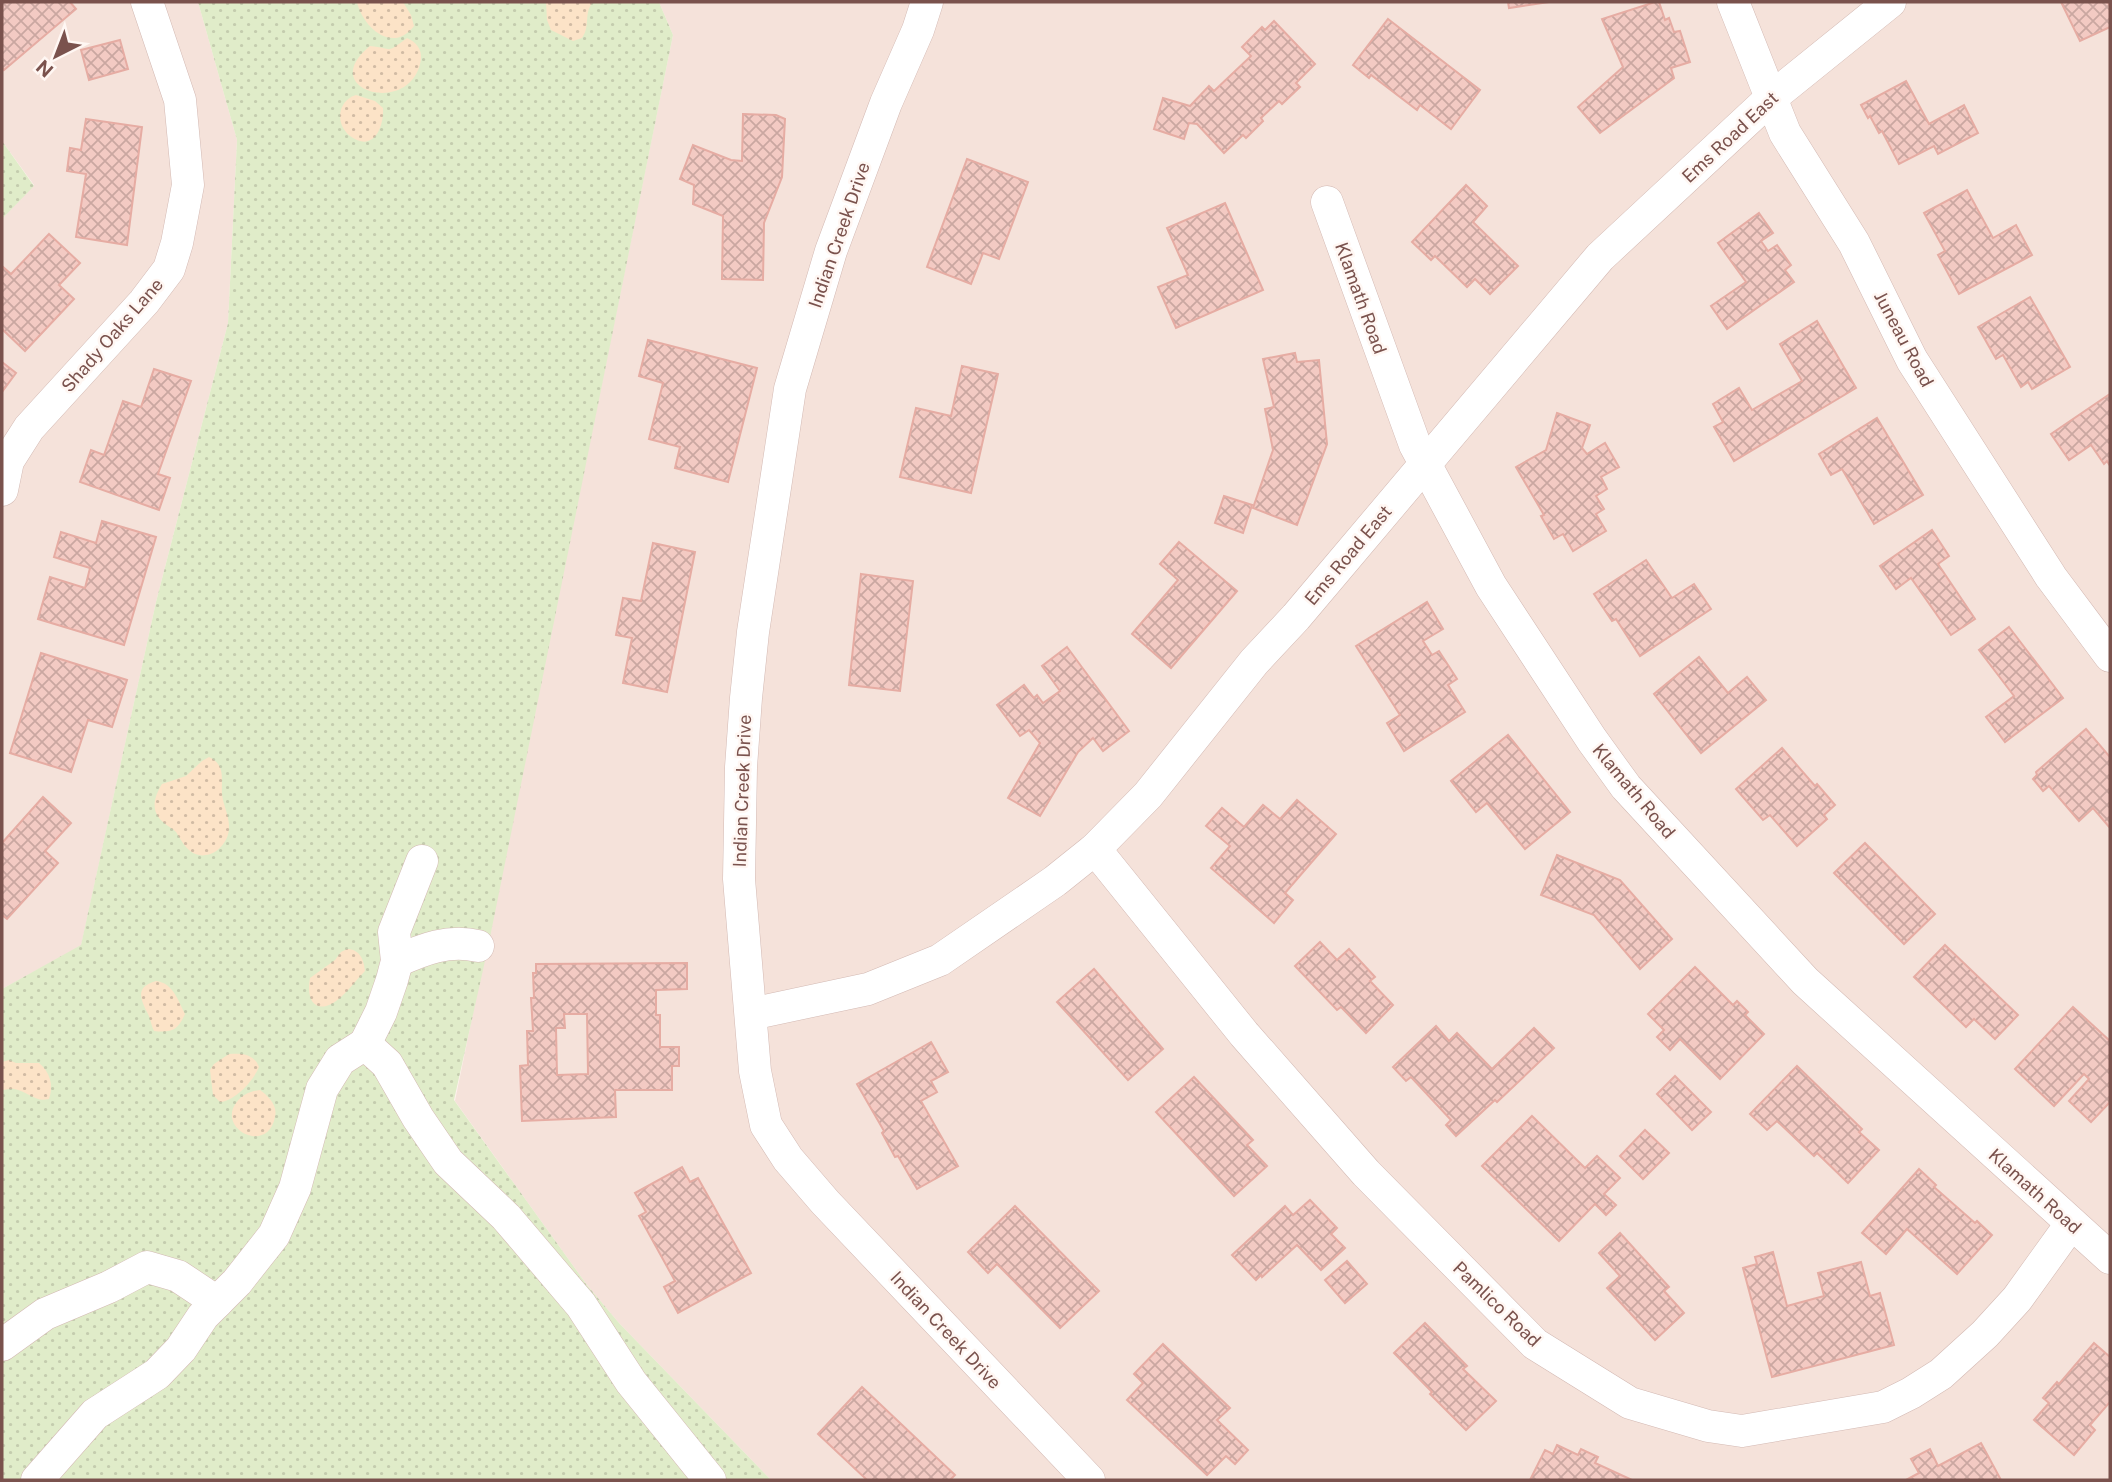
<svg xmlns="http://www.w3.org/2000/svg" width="2112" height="1482" font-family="'Public Sans',sans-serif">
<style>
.residential{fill:#f5e2da}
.grass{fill:url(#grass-dots)}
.sand{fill:url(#sand-dots)}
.building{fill:url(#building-cross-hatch);stroke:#e6aca3;stroke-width:2;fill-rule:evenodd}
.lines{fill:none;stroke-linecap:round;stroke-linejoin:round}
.minor-casing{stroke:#d3b9b3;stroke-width:33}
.minor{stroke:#fff;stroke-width:32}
.labels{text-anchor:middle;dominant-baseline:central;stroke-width:5;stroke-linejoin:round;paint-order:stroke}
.street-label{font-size:18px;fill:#7a524d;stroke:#fff7f3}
</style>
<defs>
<pattern id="grass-dots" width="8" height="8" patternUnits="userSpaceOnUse" patternTransform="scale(1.75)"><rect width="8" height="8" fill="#e0ecc9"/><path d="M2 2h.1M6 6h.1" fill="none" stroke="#c4ccae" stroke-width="1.8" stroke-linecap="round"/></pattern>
<pattern id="sand-dots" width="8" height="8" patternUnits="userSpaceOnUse" patternTransform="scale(1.75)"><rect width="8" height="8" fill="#fce3c7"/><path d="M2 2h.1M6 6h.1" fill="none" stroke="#d1bba4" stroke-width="1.8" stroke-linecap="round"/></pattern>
<pattern id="building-cross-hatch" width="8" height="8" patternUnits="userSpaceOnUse" patternTransform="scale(1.75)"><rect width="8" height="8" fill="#f3cac3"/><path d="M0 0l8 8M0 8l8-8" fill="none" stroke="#caa7a1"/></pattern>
</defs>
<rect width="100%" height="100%" fill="#fdf2ec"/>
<g class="residential">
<polygon points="2,2 198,2 237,140 228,323 156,602 81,946 2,989 2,219 34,185 2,141"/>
<polygon points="659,2 2110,2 2110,1480 771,1480 619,1323 587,1285 455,1101 673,35"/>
</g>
<g class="grass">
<polygon points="198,2 659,2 673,35 487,952 454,1100 587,1285 619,1323 771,1480 2,1480 2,989 81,945 156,602 228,323 237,140"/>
<polygon points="2,141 34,186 2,219"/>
</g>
<g class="sand">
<path d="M 357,2 L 403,2 L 411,15 L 414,26 C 393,54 363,28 357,2 Z"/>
<path d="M 546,2 L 593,2 C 583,14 591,25 582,38 L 573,41 L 551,30 L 547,20 Z"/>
<path d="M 407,38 C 416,42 422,49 421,59 C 413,118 314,91 370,46 C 395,48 384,55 407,38 Z"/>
<path d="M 356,95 L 375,101 L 383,108 C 384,128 373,153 350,136 C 335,124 337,101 356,95 Z"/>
<path d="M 209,757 C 226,765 221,779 222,794 C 223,805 229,815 229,826 C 230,844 211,862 193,853 C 185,848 181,840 176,832 C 172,828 167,826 163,822 C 150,811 154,797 162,784 L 186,776 L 202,761 Z"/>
<path d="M 347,949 C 359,949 364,959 365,971 C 357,979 350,989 341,997 C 320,1016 305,1005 310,978 L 335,960 L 341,952 Z"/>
<path d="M 156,981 C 173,983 178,1000 185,1014 C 178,1030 172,1033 154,1031 C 151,1025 151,1020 148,1014 C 140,998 135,987 156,981 Z"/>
<path d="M 229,1054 C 242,1053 254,1054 259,1067 C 253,1081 236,1100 220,1102 L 213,1095 L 210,1070 L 214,1064 Z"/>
<path d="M 9,1060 L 16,1063 L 39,1063 C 50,1072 54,1085 49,1099 C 35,1103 28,1091 14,1089 C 13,1088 3,1090 2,1090 L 2,1062 Z"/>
<path d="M 260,1090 C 268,1096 278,1105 275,1117 C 268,1155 217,1129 236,1103 C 242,1095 250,1091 260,1090 Z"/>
</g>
<g class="building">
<polygon points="2,2 70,2 76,9 4,70 2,67"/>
<polygon points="1508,2 1549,2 1509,8"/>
<polygon points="1655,2 1659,2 1665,20 1669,18 1674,32 1680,31 1690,62 1671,68 1674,78 1600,133 1578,107 1623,67 1602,19"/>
<polygon points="2061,2 2108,2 2110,7 2110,27 2080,41"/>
<polygon points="1388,19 1480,90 1451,129 1420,105 1417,110 1371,75 1369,78 1353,65"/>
<polygon points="1274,21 1315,64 1296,83 1300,87 1282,104 1279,101 1261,118 1263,121 1246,138 1243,135 1224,153 1197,124 1189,123 1184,139 1154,129 1163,98 1190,106 1209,86 1214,91 1251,56 1242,47 1262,27 1265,30"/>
<polygon points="120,40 128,69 89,80 81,50"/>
<polygon points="1906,81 1929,124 1964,105 1978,133 1938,154 1934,146 1899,164 1882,131 1879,133 1870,116 1868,118 1861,105"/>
<polygon points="743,114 776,115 785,119 782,177 764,223 763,280 722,279 723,216 693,204 694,185 680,179 693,145 731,160 742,161"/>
<polygon points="86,119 142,127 127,245 76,237 86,174 67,171 70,148 81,150"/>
<polygon points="967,159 1028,182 999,259 983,253 971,284 927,267"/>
<polygon points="1466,185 1487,206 1473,222 1518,266 1490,294 1475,279 1467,287 1435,256 1431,260 1412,242"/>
<polygon points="1967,190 1993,238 2016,225 2032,255 1959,294 1938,255 1945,251 1924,213"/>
<polygon points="1225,203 1263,290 1176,328 1158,287 1188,275 1167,228"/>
<polygon points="1759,213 1773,233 1761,241 1768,251 1777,245 1791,265 1785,270 1794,282 1727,329 1711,306 1746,282 1718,243"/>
<polygon points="49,234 80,263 59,285 74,299 25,351 2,329 2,266 11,274"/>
<polygon points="2030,297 2070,367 2032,389 2028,382 2021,387 2003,355 1996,359 1978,327"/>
<polygon points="1817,321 1856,388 1734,461 1714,427 1723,422 1713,404 1739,388 1752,410 1802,381 1780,344"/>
<polygon points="648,340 757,368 728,482 675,468 680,447 649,439 663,383 639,376"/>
<polygon points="1295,353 1297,362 1319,360 1327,444 1297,525 1253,508 1273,450 1265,409 1274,407 1263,359"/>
<polygon points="2,362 16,373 2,392"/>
<polygon points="962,366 998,374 971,493 900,477 916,408 951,416"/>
<polygon points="154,369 191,381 158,474 170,478 159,510 80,482 91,450 104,455 123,401 141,407"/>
<polygon points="2110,394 2110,466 2107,461 2104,464 2091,445 2069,460 2051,434"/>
<polygon points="1557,413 1590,425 1582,448 1587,454 1605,443 1619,467 1601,477 1607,489 1596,496 1604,509 1596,514 1606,531 1573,551 1563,534 1554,539 1541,516 1544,515 1516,467 1546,450"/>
<polygon points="1877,418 1923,495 1874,524 1842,469 1831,475 1819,454"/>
<polygon points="1224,496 1252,505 1243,533 1215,523"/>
<polygon points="102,521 156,537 124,645 38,619 50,577 85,588 90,568 54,557 61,532 96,543"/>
<polygon points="1932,530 1949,556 1938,564 1975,619 1951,635 1911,578 1896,589 1880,566"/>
<polygon points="1179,542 1237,591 1171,668 1132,634 1178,580 1160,564"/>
<polygon points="653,543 695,552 667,692 623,683 632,638 616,635 623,598 641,601"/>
<polygon points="1646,560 1672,598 1694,584 1711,609 1640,656 1616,619 1612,621 1594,594"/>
<polygon points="861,574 913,581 900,691 849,685"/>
<polygon points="1427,602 1443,629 1423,641 1432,655 1439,651 1457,679 1448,685 1465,712 1404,751 1387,723 1400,715 1356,646"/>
<polygon points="2009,627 2063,698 2005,742 1986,717 2014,696 1979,650"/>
<polygon points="1067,647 1129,731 1103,751 1093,738 1078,752 1040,816 1008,798 1040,743 1029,730 1020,736 997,705 1024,685 1034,698 1037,695 1043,703 1060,691 1042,666"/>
<polygon points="41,653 127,680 112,727 88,720 71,772 10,753"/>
<polygon points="1699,657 1728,693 1747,677 1766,700 1701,753 1654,694"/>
<polygon points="2086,729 2110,757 2110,828 2093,808 2079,821 2049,786 2043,791 2033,779 2037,775 2036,772"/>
<polygon points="1508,735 1570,812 1525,849 1487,803 1476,812 1451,781"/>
<polygon points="1782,748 1815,786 1817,784 1835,805 1824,815 1827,819 1797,846 1770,815 1763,820 1736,789"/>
<polygon points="43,797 71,823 45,851 58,863 7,919 2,915 2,843"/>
<polygon points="1297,800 1336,834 1285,893 1293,900 1274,923 1211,868 1230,846 1206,826 1222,808 1244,827 1263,805 1280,819"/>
<polygon points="1865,843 1935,914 1904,944 1834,873"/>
<polygon points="1557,855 1620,880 1672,939 1640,969 1594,915 1541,895"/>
<polygon points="1320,942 1337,960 1349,949 1375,977 1370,981 1393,1005 1366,1033 1341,1007 1337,1010 1295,966"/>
<polygon points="1945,945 2018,1015 1995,1039 1974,1019 1966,1027 1914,977"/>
<path d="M 687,963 L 687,989 L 656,990 L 656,1015 L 660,1015 L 660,1047 L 679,1047 L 679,1066 L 672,1066 L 672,1090 L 615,1090 L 616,1117 L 522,1121 L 520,1066 L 528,1065 L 527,1031 L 533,1031 L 531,998 L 534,998 L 533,973 L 536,973 L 536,964 ZM 564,1014 L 587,1014 L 588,1074 L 557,1075 L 556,1028 L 565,1028 Z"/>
<polygon points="1695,967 1733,1005 1737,1001 1748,1012 1745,1015 1764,1034 1720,1079 1680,1039 1670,1050 1657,1037 1664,1030 1648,1014"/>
<polygon points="1094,969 1163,1049 1128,1080 1057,1002"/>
<polygon points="2073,1007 2110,1041 2110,1102 2091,1122 2069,1101 2089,1079 2084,1074 2054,1106 2015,1069"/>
<polygon points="1436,1026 1449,1041 1457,1033 1492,1069 1534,1028 1554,1048 1497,1102 1495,1100 1456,1136 1446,1125 1451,1120 1411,1077 1406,1081 1393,1067"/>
<polygon points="931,1042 948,1072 931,1081 937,1092 921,1101 958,1166 917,1189 898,1156 895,1157 882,1133 884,1131 857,1084"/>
<polygon points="1797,1066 1862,1129 1859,1132 1879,1150 1848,1183 1817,1153 1814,1156 1777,1121 1767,1130 1750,1114"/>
<polygon points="1675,1076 1711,1112 1692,1130 1657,1094"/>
<polygon points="1194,1077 1253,1140 1247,1145 1267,1166 1234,1196 1156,1112"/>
<polygon points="1532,1116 1585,1168 1597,1156 1620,1178 1604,1194 1616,1205 1606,1215 1595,1204 1559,1241 1482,1166"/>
<polygon points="1645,1130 1669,1153 1643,1179 1620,1156"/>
<polygon points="682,1167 690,1182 698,1178 751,1273 678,1313 664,1287 675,1281 639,1216 646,1212 635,1193"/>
<polygon points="1919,1169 1936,1185 1934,1187 1975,1223 1977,1221 1992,1235 1957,1274 1907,1229 1886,1254 1862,1233"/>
<polygon points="1310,1200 1337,1228 1331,1234 1345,1248 1321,1270 1297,1245 1262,1277 1261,1275 1256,1280 1232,1255 1285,1206 1293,1215"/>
<polygon points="1015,1206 1099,1291 1060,1328 997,1264 988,1273 968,1252"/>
<polygon points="1620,1233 1669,1287 1664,1291 1684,1313 1655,1340 1607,1288 1620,1276 1599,1253"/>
<polygon points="1773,1252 1787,1306 1824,1296 1818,1273 1861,1262 1870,1296 1880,1293 1894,1345 1772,1377 1743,1268 1757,1264 1755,1257"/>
<polygon points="1347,1261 1367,1284 1345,1303 1325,1280"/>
<polygon points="1425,1323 1467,1366 1463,1369 1496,1401 1466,1430 1430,1394 1432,1392 1394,1353"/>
<polygon points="2094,1343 2110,1357 2110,1402 2090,1425 2095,1430 2074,1455 2034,1420 2049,1403 2043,1398 2057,1382 2059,1384"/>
<polygon points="1163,1344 1230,1408 1217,1420 1248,1450 1235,1464 1226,1456 1207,1475 1127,1400 1143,1383 1134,1374"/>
<polygon points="862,1387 955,1475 950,1480 867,1480 818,1434"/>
<polygon points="1981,1443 2001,1480 1906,1480 1919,1473 1911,1459 1930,1449 1938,1466"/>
<polygon points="1557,1445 1578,1455 1581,1449 1598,1457 1595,1463 1632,1480 1530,1480 1545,1450 1553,1454"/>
</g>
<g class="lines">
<g class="minor-casing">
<g id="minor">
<polyline points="927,2 918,30 886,103 831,251 790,389 753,632 746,698 741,767 739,879 755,1071 766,1125 788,1159 825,1202 1089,1480"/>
<polyline points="1733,2 1785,133 1854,243 1912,360 2051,577 2110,656"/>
<polyline points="1327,202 1415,445 1491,586 1592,740 1626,787 1805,981 2110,1258"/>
<polyline points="2,490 8,461 29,428 144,302 169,269 177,243 188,185 180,100 147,2"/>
<polyline points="1095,849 1244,1034 1366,1173 1535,1344 1630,1403 1708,1426 1742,1431 1883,1407 1911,1393 1941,1374 1985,1334 2017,1299 2071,1224"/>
<path d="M 397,961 C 424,949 449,939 478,946"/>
<polyline points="751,1014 868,989 940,960 1055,881 1095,849 1148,795 1254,662 1296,617 1600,257 1771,98 1890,2"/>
<polyline points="365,1044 381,1012 392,980 397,961 394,932 422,861"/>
<polyline points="2,1345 45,1314 109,1287 147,1267 178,1276 217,1302"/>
<polyline points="37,1480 95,1414 157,1374 181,1349 203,1316 237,1282 274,1235 295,1188 322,1089 340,1060 365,1044 387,1064 418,1118 448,1162 506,1217 581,1305 631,1382 710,1480"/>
</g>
</g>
<use href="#minor" class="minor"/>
</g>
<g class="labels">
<g class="street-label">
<text transform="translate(1730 137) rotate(-43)">Ems Road East</text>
<text transform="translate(839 235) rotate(-71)">Indian Creek Drive</text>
<text transform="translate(1361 298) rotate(70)">Klamath Road</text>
<text transform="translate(112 335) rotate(-49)">Shady Oaks Lane</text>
<text transform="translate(1904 339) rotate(62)">Juneau Road</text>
<text transform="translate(1348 555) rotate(-50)">Ems Road East</text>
<text transform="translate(742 791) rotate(-88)">Indian Creek Drive</text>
<text transform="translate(1634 791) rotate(50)">Klamath Road</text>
<text transform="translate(2035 1191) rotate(42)">Klamath Road</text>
<text transform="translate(1497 1304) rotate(44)">Pamlico Road</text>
<text transform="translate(946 1330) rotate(47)">Indian Creek Drive</text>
</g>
</g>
<rect width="2112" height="1482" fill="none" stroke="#7a524d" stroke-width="7"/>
<g transform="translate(56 56) rotate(222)" stroke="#fff7f3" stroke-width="5" paint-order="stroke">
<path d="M0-5L12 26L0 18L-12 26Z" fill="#7a524d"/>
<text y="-10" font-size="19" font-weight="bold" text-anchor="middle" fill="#7a524d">N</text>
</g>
</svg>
